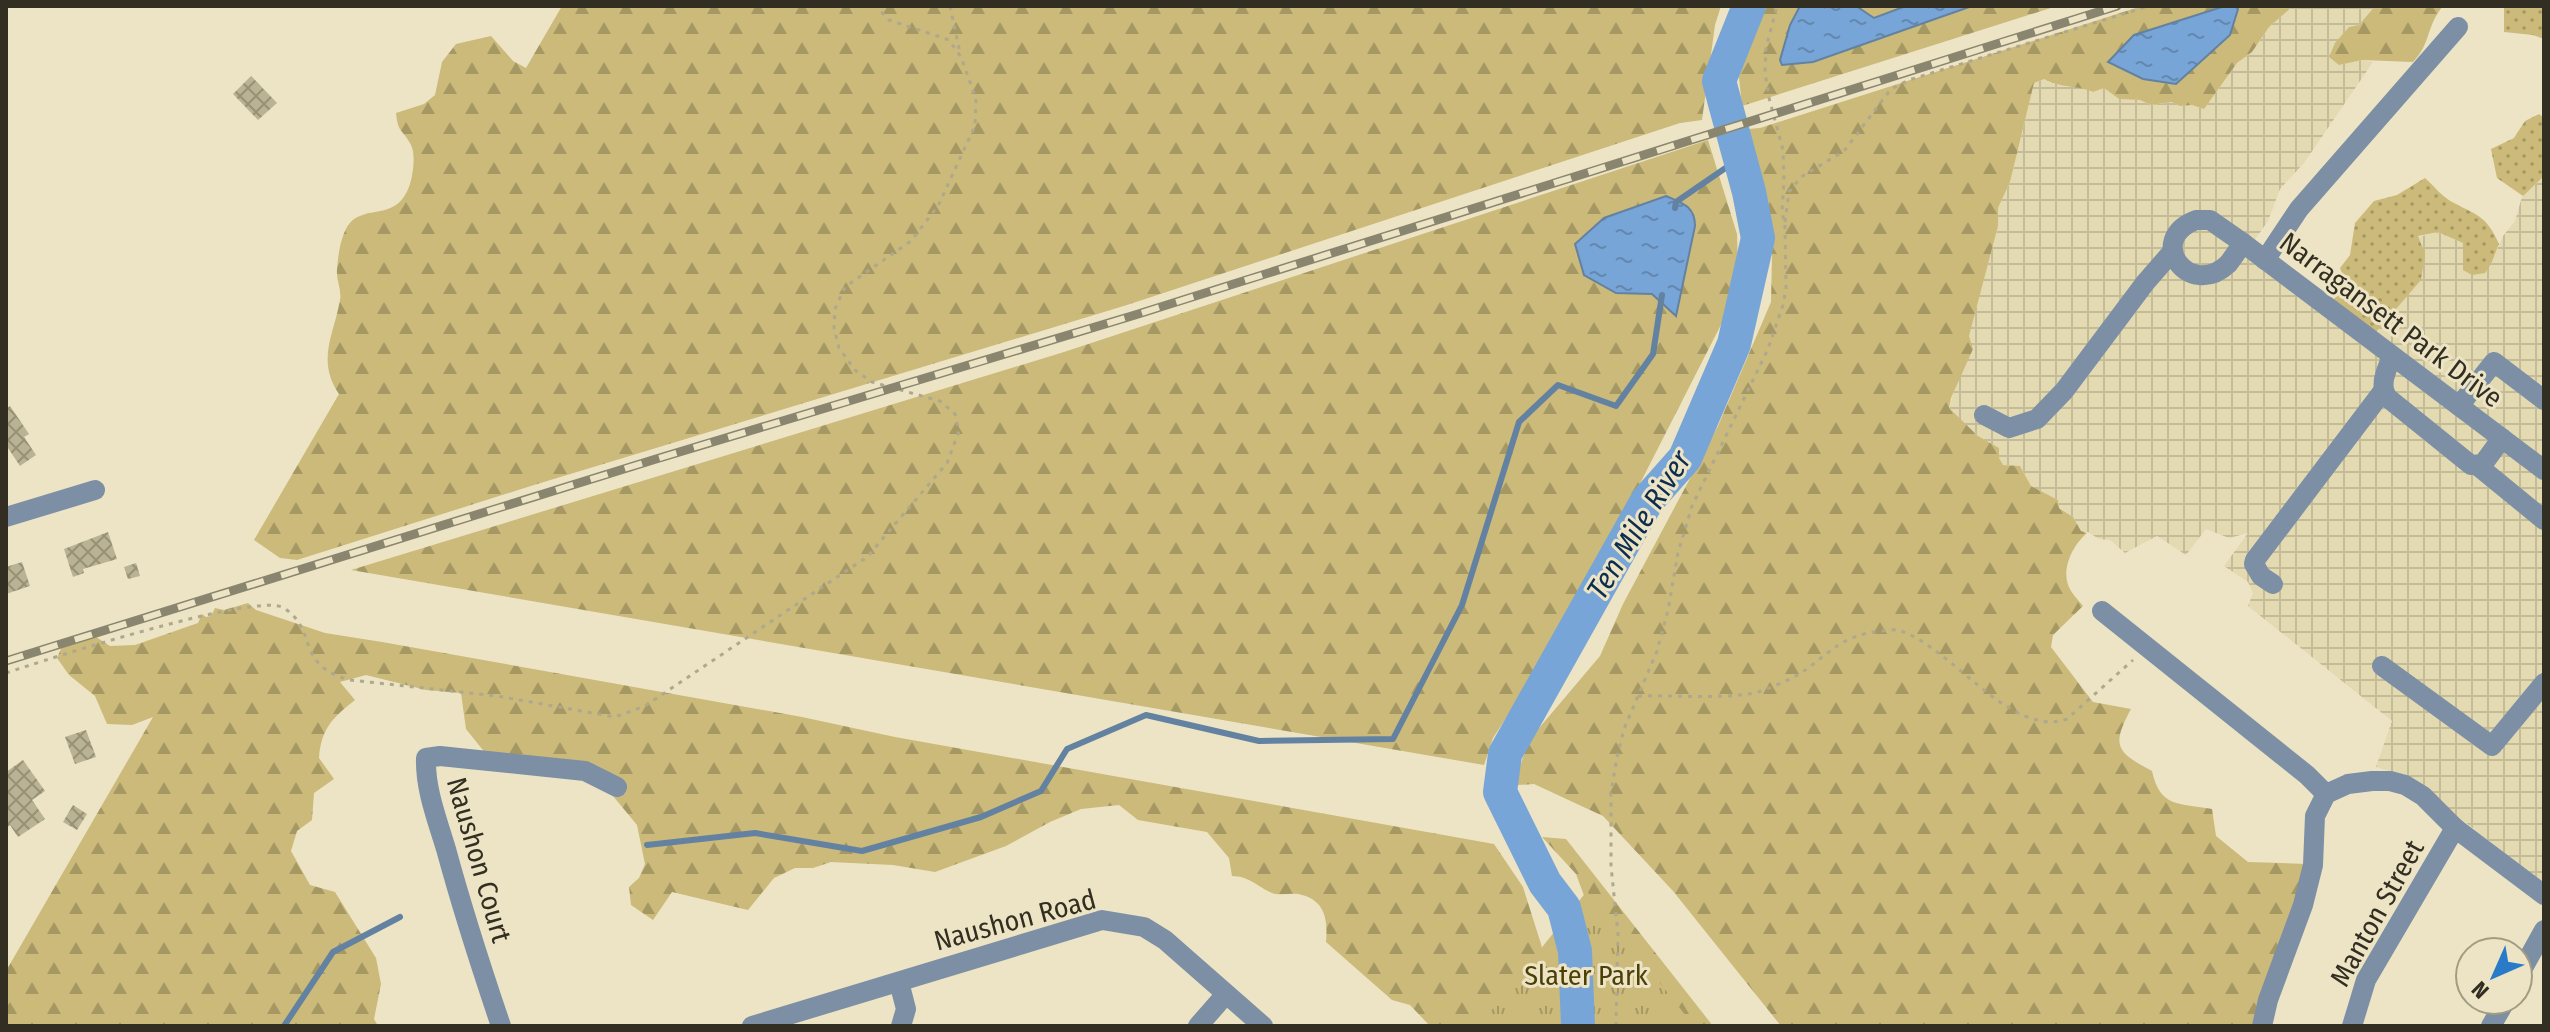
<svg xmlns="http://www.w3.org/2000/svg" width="2550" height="1032" font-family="'Fira Sans Condensed',sans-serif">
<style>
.industrial{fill:url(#industrial-grid)}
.grass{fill:url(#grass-dots)}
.forest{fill:url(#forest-firs);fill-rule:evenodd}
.park{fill:url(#park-tufts)}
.water{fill:url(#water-ripples);stroke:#6382a1;stroke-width:2}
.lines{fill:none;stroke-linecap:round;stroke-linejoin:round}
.stream{stroke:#6382a1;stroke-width:6}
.river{stroke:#78a5d7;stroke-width:34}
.building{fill:url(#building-cross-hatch)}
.path{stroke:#aea88e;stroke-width:3;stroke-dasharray:4 6;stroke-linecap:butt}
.minor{stroke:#7c8fa5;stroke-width:20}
.rail-casing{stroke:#8a856f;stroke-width:9}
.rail{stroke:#ece4c4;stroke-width:6;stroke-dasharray:18;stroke-linecap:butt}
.labels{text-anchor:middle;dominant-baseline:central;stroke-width:6;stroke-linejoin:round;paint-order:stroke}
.street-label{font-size:28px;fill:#322f22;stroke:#ece4c4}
.park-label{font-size:28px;fill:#4b3f08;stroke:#ece4c4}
.water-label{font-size:30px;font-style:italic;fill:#0c2d4e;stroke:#ece4c4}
</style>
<defs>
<pattern id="industrial-grid" width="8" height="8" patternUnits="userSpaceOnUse" patternTransform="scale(2)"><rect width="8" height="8" fill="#e4dab2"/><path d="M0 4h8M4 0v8" fill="none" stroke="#c4bb99"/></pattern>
<pattern id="grass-dots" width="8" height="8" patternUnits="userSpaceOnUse" patternTransform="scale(2)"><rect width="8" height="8" fill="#cbba79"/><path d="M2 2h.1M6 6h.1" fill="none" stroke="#a59863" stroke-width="1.8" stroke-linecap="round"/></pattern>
<pattern id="forest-firs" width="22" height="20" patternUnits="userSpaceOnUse" patternTransform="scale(2)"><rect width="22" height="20" fill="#cbba79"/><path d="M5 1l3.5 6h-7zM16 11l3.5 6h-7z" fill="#a59863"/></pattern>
<pattern id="park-tufts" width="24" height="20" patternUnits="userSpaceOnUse" patternTransform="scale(2)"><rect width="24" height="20" fill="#cbba79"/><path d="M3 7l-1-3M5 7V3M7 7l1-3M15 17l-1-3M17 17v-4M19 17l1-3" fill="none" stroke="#a59863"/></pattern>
<pattern id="water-ripples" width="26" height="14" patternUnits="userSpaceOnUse" patternTransform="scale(2)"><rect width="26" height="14" fill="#78a5d7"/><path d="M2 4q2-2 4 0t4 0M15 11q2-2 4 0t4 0" fill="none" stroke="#6387ae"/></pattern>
<pattern id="building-cross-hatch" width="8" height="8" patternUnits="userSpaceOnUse" patternTransform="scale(2)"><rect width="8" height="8" fill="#b9b293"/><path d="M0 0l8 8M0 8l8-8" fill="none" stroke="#979178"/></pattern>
</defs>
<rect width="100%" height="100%" fill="#ece4c4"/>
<polygon class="industrial" points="2293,6 2375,6 2359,25 2339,65 2362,60 2373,62 2304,163 2280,189 2268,221 2252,244 2371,331 2418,237 2438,232 2463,243 2491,264 2503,236 2515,221 2522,197 2544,176 2544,885 2465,822 2453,819 2398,774 2376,767 2392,721 2248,606 2253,593 2248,582 2224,566 2248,533 2229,538 2206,529 2186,555 2157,536 2125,553 2110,540 2099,539 2088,532 2081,532 2073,517 2059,507 2058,500 2031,486 2020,466 2003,465 1998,458 1998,448 1978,436 1949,409 1998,226 1998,208 2010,182 2034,83 2044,79 2050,83 2081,86 2093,92 2104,88 2119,99 2140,100 2151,105 2173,102 2180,106 2192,105 2204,109 2237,63 2252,52 2269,27"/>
<g class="grass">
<polygon points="2544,6 2544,39 2533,35 2504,32 2504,6"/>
<polygon points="2539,114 2544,118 2544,176 2523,196 2497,178 2491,149 2514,138 2525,121"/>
<path d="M 2425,178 C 2434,186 2443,198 2454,203 C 2479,216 2487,217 2499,244 L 2491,264 L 2485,273 L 2472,275 L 2463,270 L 2463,243 L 2438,232 L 2418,236 L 2425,254 L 2421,280 L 2376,332 L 2331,302 L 2347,285 L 2340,268 L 2350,255 L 2355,223 L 2374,201 L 2397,195 Z"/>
</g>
<g class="forest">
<path d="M 562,6 L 1721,6 L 1715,25 L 1702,120 L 1680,123 L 1127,305 L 534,485 L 297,560 L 280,558 L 254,540 L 339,394 C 316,360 334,335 340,300 C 342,290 336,280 337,270 C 338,256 341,228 354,219 C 373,207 397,218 409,187 C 413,176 416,155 411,145 C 403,129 398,134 396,113 L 424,104 L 435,95 L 442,62 L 456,44 L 491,36 L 513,61 L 526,68 Z"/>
<polygon points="1756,6 1800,6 1790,25 1813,62 1972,6 2057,6 1742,106 1739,77"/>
<polygon points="1856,6 1906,6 1874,19"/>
<path d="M 2142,6 L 2225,6 L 2134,35 L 2109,62 L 2143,79 L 2238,10 L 2235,6 L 2293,6 L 2269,27 L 2252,52 L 2237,63 L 2204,109 L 2192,105 L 2180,106 L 2172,102 L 2151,105 L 2140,100 L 2119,99 L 2104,88 L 2093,92 C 2078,85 2058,88 2044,79 L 2034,83 L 2010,182 L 1998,208 L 1998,226 L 1969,336 L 1973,349 L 1951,398 L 1949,408 L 1978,436 L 1999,448 L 1999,458 L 2003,465 L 2020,466 L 2031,486 L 2058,500 L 2059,508 L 2073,517 L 2081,531 L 2087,533 C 2072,546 2059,572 2071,591 C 2074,596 2079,601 2083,606 L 2053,635 L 2051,647 L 2093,702 L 2131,709 C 2111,746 2116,752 2152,771 C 2160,808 2179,803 2212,809 L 2216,836 L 2248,862 L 2307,864 L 2259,1026 L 1781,1026 L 1673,891 L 1603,816 L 1534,784 L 1518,785 L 1517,775 L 1529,740 L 1600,656 L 1623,604 L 1718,426 L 1771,302 L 1772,256 L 1766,196 L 1748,129 L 1760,128 Z"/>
<path d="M 2375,6 L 2443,6 C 2426,26 2431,44 2413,62 L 2362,60 L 2339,65 L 2329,57 L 2335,43 L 2349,27 L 2359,25 Z"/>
<path d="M 1708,140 L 1737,234 L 1738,270 L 1729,309 L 1576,609 L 1493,738 L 1484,765 L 351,570 L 1064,352 ZM 1695,226 L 1675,315 L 1652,294 Z"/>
<path d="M 248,603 L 256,610 L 325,633 L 382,642 L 802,717 L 895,737 L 1494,844 L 1523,887 L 1541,944 L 1551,992 L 1550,1026 L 1430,1026 L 1410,1005 L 1392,1000 L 1326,942 C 1328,919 1325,899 1298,894 C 1289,893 1280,896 1272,893 C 1258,887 1249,876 1232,876 L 1229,858 L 1207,832 L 1138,820 L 1119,805 L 1081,809 L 1050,822 L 1006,846 L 935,872 L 893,865 L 831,862 L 813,868 L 795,868 L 774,878 L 748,910 L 672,892 L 653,920 L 631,905 L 629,887 L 639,878 L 645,864 L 637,825 L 613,796 L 609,775 L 486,754 L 466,729 L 461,693 L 426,690 L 366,675 L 340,682 L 355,700 C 333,717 321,729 319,758 L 334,779 L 314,793 L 312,820 L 297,831 L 291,851 L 310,885 L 335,892 L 376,958 L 381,984 L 374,1019 L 378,1026 L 6,1026 L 6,971 L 153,717 L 132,725 L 107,724 L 95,696 L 69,675 L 57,658 L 63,644 L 96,637 L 110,646 L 135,645 L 198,623 L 202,614 L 206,617 L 211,616 L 215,608 L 224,610 Z"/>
<polygon points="1542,837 1566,839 1713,1026 1594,1026 1586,901 1576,874"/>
</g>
<polygon class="park" points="1587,891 1694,1026 1479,1026"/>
<g class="water">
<polygon points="1800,6 1856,6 1874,18 1906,6 1972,6 1813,62 1782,65 1780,60 1790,25"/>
<polygon points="2225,6 2235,6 2238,9 2230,35 2176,84 2143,79 2108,62 2134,35"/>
<path d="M 1666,196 C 1682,203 1695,206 1695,226 L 1676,316 L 1652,294 L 1616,293 L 1584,275 L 1575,244 L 1604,218 Z"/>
</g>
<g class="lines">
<g class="stream">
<polyline points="1675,208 1676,202 1740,158"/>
<polyline points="647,845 755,833 862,851 981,817 1041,791 1067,749 1146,715 1259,741 1393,739 1462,605 1519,422 1558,385 1616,406 1653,354 1662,295"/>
<polyline points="284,1026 333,952 400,917"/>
</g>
<polyline class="river" points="1578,1026 1575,951 1564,908 1545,883 1500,792 1505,754 1647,501 1685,458 1734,344 1758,238 1749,192 1719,81 1749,6"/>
</g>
<g class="building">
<polygon points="251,76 277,103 258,120 233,94"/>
<polygon points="10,406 29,434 24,437 36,455 20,466 6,445 6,409"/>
<polygon points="108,532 117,559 83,569 84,573 73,577 64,549"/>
<polygon points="22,562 30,586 6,594 6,567"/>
<polygon points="136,563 140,576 128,579 124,567"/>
<polygon points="86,730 96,757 75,764 65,737"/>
<polygon points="23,760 45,791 32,800 45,819 18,837 10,825 6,828 6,772"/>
<polygon points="73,805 87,814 77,830 63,822"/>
</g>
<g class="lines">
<g class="path">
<polyline points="950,6 960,53"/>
<polyline points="1785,222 1789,192 1801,177 1844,151 1891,89 1909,80 2149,6"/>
<path d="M 6,673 C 45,660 258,591 284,608 C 319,631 294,665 350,680 L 497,696 L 615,717 L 645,706 L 867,557 L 947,463 L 959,431 L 955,414 L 940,401 L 872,382 L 855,370 L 839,348 L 834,328 L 835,309 L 845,287 L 911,241 L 938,206 L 975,126 L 976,99 L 961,57 L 949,40 L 889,20 L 876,6"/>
<path d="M 1638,696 C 1674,695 1712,699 1748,694 C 1760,693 1776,685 1788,680 C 1824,663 1835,634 1883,631 C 1889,630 1896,629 1901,631 C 1952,648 2012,739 2067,719 L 2133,660"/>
<polyline points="1616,1026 1618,934 1611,866 1611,793 1617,757 1624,729 1657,651 1668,610 1678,553 1692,506 1768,349 1783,305 1786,289 1785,226 1782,211 1784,180 1783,150 1769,98 1765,72 1766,48 1777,6"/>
</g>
<g class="minor">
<path d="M 2196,220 L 2210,220 L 2243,243 C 2238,250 2233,258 2228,264 C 2190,300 2144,240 2196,220 Z"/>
<polyline points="2243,243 2544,470"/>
<polyline points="2265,260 2299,209 2458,27"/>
<path d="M 2392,356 C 2387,370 2378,385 2388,398 L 2471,465 L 2483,464 L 2502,438"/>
<polyline points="2459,406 2494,362 2544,400"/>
<polyline points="1984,415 2009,428 2037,419 2064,391 2145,283 2172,252"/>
<polyline points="2478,466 2544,520"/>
<polyline points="6,517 95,490"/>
<polyline points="2273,584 2261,576 2254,564 2255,560 2383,391"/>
<polyline points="2102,611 2307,775 2326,794"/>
<polyline points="2382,666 2492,746 2544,683"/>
<polyline points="2518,977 2544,930"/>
<polyline points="899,982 906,1009 901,1026"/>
<path d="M 501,1026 C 481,967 462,908 446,849 C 437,819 425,789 426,758 L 440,756 L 585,771 L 617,787"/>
<polyline points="752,1026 1102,920 1144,927 1165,940 1263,1026"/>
<polyline points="1198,1026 1226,994"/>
<polyline points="2262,1026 2268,1000 2303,905 2313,865 2315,816 2326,794 2348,784 2372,781 2390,781 2405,785 2423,796 2455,828 2544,895"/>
<polyline points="2352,1026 2366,980 2455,828"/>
<polyline points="2491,1026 2506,1000"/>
</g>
<g class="rail-casing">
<polyline id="rail" points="6,661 656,459 1135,315 2117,6"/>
</g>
<use href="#rail" class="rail"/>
</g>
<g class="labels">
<g class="street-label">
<text transform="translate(2391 320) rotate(37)">Narragansett Park Drive</text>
<text transform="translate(479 860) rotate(74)">Naushon Court</text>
<text transform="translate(2377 913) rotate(-61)">Manton Street</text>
<text transform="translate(1015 920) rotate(-15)">Naushon Road</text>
</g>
<g class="park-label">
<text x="1586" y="975">Slater Park</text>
</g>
<g class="water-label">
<text transform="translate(1639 525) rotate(-58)">Ten Mile River</text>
</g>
</g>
<rect width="2550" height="1032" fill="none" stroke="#322f22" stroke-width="16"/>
<g transform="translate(2494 976) rotate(225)"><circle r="38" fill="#ece4c4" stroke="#a29c83" stroke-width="2"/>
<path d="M0-6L14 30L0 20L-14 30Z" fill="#297bca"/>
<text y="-12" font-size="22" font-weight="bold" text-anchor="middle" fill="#322f22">N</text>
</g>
</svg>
